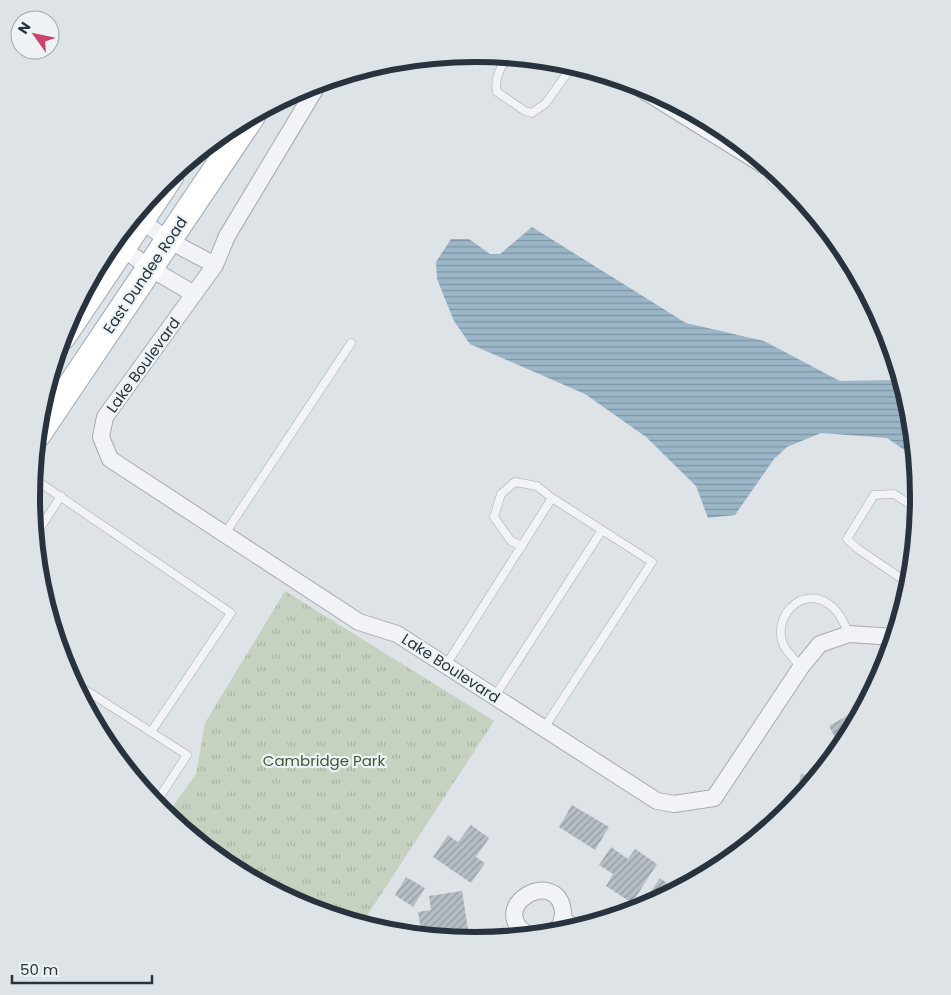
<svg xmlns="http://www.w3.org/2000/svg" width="951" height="995" font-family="Poppins,sans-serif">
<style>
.park{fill:url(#park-tufts)}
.water{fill:url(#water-rules)}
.building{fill:url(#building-hatch)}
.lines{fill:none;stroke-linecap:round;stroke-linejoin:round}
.lane-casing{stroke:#a4abb1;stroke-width:9}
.street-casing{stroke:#a4abb1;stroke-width:18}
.primary-casing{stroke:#9ea9b3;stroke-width:28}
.lane{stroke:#f1f3f6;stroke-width:8}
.street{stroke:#f1f3f6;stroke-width:16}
.primary{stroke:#fff;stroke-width:26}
.labels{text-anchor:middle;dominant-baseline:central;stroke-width:4.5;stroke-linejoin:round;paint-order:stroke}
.street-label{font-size:15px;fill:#28333e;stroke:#edf2f5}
.park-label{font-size:15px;fill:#415935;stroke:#edf2f5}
.rim{fill:none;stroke:#28333e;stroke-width:6}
</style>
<defs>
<pattern id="park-tufts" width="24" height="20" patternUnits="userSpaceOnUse" patternTransform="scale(1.25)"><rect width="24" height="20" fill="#c6d1bf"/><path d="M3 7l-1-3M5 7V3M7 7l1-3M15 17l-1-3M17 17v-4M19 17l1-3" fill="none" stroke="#aab4a5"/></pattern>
<pattern id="water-rules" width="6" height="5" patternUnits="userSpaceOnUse" patternTransform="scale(1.25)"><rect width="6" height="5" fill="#9ab6c7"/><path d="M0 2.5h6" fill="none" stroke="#7e95a3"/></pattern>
<pattern id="building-hatch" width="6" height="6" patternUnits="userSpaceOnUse" patternTransform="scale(1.25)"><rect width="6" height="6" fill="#b6bdc4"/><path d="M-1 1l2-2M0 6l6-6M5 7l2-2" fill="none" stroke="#949aa1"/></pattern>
</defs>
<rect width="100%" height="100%" fill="#dee3e7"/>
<polygon class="park" points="285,591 494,721 361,925 305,908 228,867 166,816 196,774 205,723"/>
<polygon class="water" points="532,227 686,323 764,341 840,381 894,380 901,377 911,411 916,458 887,438 821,433 787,447 774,459 735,515 708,518 696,486 646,437 585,394 470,344 454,321 437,279 436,262 451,239 469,239 490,254 500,254"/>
<g class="building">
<polygon points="866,705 845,745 841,749 829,726"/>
<polygon points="814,765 826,767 794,807 801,774 811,776"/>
<polygon points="572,805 609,827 595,850 559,827"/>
<polygon points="471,825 489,838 476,857 485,863 471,883 433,857 448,835 458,842"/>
<polygon points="611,847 628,859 635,849 657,864 632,903 606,886 613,874 599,865"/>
<polygon points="406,877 425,888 413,907 395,895"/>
<polygon points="660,878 678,891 640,909 639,908"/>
<polygon points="462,891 469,936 448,939 422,936 418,912 431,910 429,896"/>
</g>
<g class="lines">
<g class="lane-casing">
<g id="lane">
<path d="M 508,56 C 500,68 494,79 497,92 L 525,111 L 532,113 L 546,103 L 573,65"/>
<polyline points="765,166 772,181 792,196 798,193"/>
<polyline points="33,478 231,613 151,732"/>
<polyline points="224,535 351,343"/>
<polyline points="35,536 61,496"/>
<polyline points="911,585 858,549 847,539 874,495 894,494 919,510"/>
<polyline points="446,665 552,498 537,486 515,482 501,494 494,517 511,541 522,546"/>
<path d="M 801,667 C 796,661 788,653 784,646 C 771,619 800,586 827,603 C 838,609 844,623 849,634"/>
<polyline points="73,682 187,755 155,804"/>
<polyline points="495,696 602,530"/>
<polyline points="544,728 652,562 552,498"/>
</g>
</g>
<g class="street-casing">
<g id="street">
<polyline points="630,82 765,166 766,164"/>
<polyline points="319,83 227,236 215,265 105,417 101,437 110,459 359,622 397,634 657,801 674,804 714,798 801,667 820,644 849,634 895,637"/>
<polyline points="135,216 168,240 215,265"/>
<polyline points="115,243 150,268 194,294"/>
<polyline points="562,919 577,929"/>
<path d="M 530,936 C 482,908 558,864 563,912 C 564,921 558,930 551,934"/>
</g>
</g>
<g class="primary-casing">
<g id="primary">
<polyline points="63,336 170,177"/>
<polyline points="38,434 252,116"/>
</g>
</g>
<use href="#lane" class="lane"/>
<use href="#street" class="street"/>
<use href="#primary" class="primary"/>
</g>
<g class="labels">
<g class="street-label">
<text transform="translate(145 275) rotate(-56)">East Dundee Road</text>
<text transform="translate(143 365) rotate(-54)">Lake Boulevard</text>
<text transform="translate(451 668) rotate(33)">Lake Boulevard</text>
</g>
<g class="park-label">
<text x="324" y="760">Cambridge Park</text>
</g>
</g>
<path d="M0 0H951V995H0ZM40 497a435 435 0 1 1 870 0a435 435 0 1 1-870 0Z" fill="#dde3e6" fill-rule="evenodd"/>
<path class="rim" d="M40 497a435 435 0 1 1 870 0a435 435 0 1 1-870 0Z"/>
<g transform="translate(35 35) rotate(303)"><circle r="24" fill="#edf2f5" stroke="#9ea6ac"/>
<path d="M0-4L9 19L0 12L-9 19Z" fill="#ca456c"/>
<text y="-8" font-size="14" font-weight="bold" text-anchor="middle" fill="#28333e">N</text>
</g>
<path d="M12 975v8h140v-8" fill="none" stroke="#28333e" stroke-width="2.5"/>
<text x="20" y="975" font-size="15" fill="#28333e" stroke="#edf2f5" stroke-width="4" paint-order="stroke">50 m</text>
</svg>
